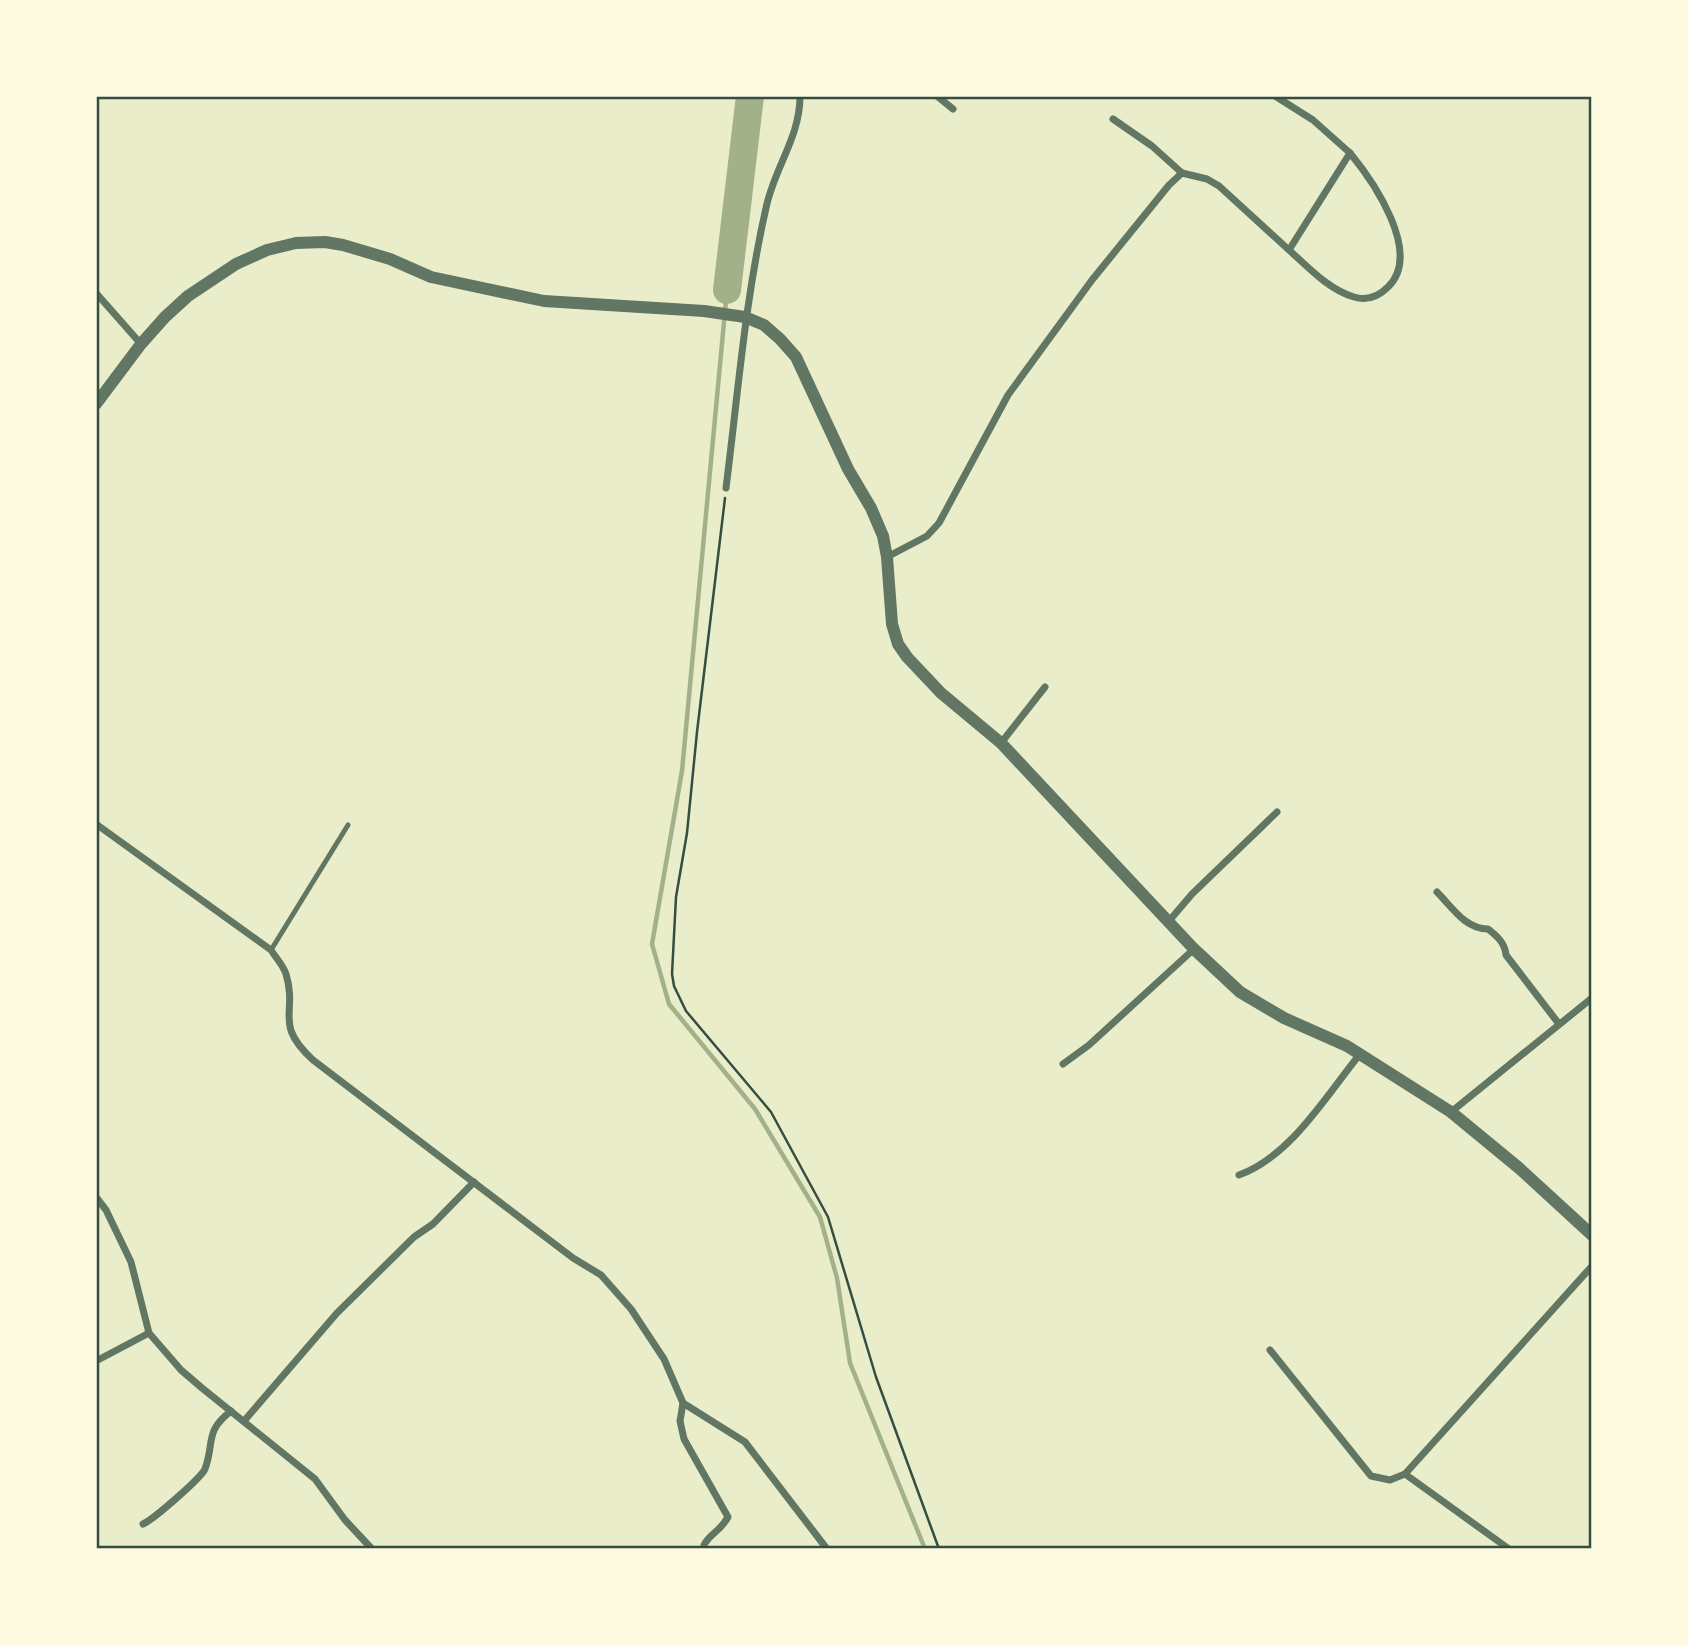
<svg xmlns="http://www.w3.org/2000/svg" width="1688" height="1645" font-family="'Crimson Pro',serif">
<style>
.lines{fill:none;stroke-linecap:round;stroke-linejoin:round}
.stream{stroke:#a3b18a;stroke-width:4.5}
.river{stroke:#a3b18a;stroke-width:28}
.path{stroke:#344e41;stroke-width:2.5}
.service{stroke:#617663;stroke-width:5}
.minor{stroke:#617663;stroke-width:7}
.tertiary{stroke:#617663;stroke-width:12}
.neatline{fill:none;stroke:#344e41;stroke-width:2.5}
</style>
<rect width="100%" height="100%" fill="#e9edc9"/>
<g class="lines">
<polyline class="stream" points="727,290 682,771 652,944 669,1004 755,1109 820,1217 837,1278 850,1363 925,1549"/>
<polyline class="river" points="727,290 750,96"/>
<polyline class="path" points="725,498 697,732 687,833 676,897 672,974 674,986 686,1011 771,1112 828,1217 876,1377 939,1549"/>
<polyline class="service" points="271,950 348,825"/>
<g class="minor">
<polyline points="937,96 953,109"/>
<polyline points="1113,119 1152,146 1182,173 1207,179 1219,186 1289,250 1350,153 1313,120 1275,96"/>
<path d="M 1289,250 C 1308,267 1329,290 1354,297 C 1367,301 1379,296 1388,287 C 1423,253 1373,181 1350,153"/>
<polyline points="96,293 141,344"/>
<path d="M 726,488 C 738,394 745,300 766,208 C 774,168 800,138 800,96"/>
<polyline points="887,557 927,536 939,523 1008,395 1092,280 1169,185 1182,173"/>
<polyline points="1001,743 1045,687"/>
<path d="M 96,824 L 271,950 C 276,958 283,965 286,974 C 298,1014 273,1023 313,1060 L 573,1258 L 601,1275 L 631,1309 L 664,1359 L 683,1403 L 680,1421 L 684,1439 L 728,1517 C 720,1532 710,1533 704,1545 L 705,1549"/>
<path d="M 1437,892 C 1452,907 1465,929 1488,929 C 1497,936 1505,943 1506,955 L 1559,1024"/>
<polyline points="1169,921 1192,894 1277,812"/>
<polyline points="1063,1064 1089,1045 1194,949"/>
<polyline points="1451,1112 1592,998"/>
<path d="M 1239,1175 C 1291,1156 1326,1096 1360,1054"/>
<polyline points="96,1197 106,1210 131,1262 149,1333 181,1370 202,1388 315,1479 345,1520 372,1549"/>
<polyline points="1270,1350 1371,1476 1390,1480 1405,1474 1592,1266"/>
<polyline points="96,1361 149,1333"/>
<polyline points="683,1403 745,1442 827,1549"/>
<polyline points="244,1421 337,1313 414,1237 433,1224 474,1182"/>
<polyline points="1405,1474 1509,1549"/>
<path d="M 143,1524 C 154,1519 201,1478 205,1469 C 215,1442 204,1432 231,1411"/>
</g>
<polyline class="tertiary" points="96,404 141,344 165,317 188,296 236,264 267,250 296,243 325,242 343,245 390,259 431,277 544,301 704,311 745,317 764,325 780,339 796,357 848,469 871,508 883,536 887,557 892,624 898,644 907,657 941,693 1001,743 1194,949 1240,992 1284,1018 1347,1046 1451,1112 1519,1168 1592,1235"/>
</g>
<rect width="1688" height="1645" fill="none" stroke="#fefae0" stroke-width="196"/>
<rect x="98" y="98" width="1492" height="1449" class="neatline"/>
</svg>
